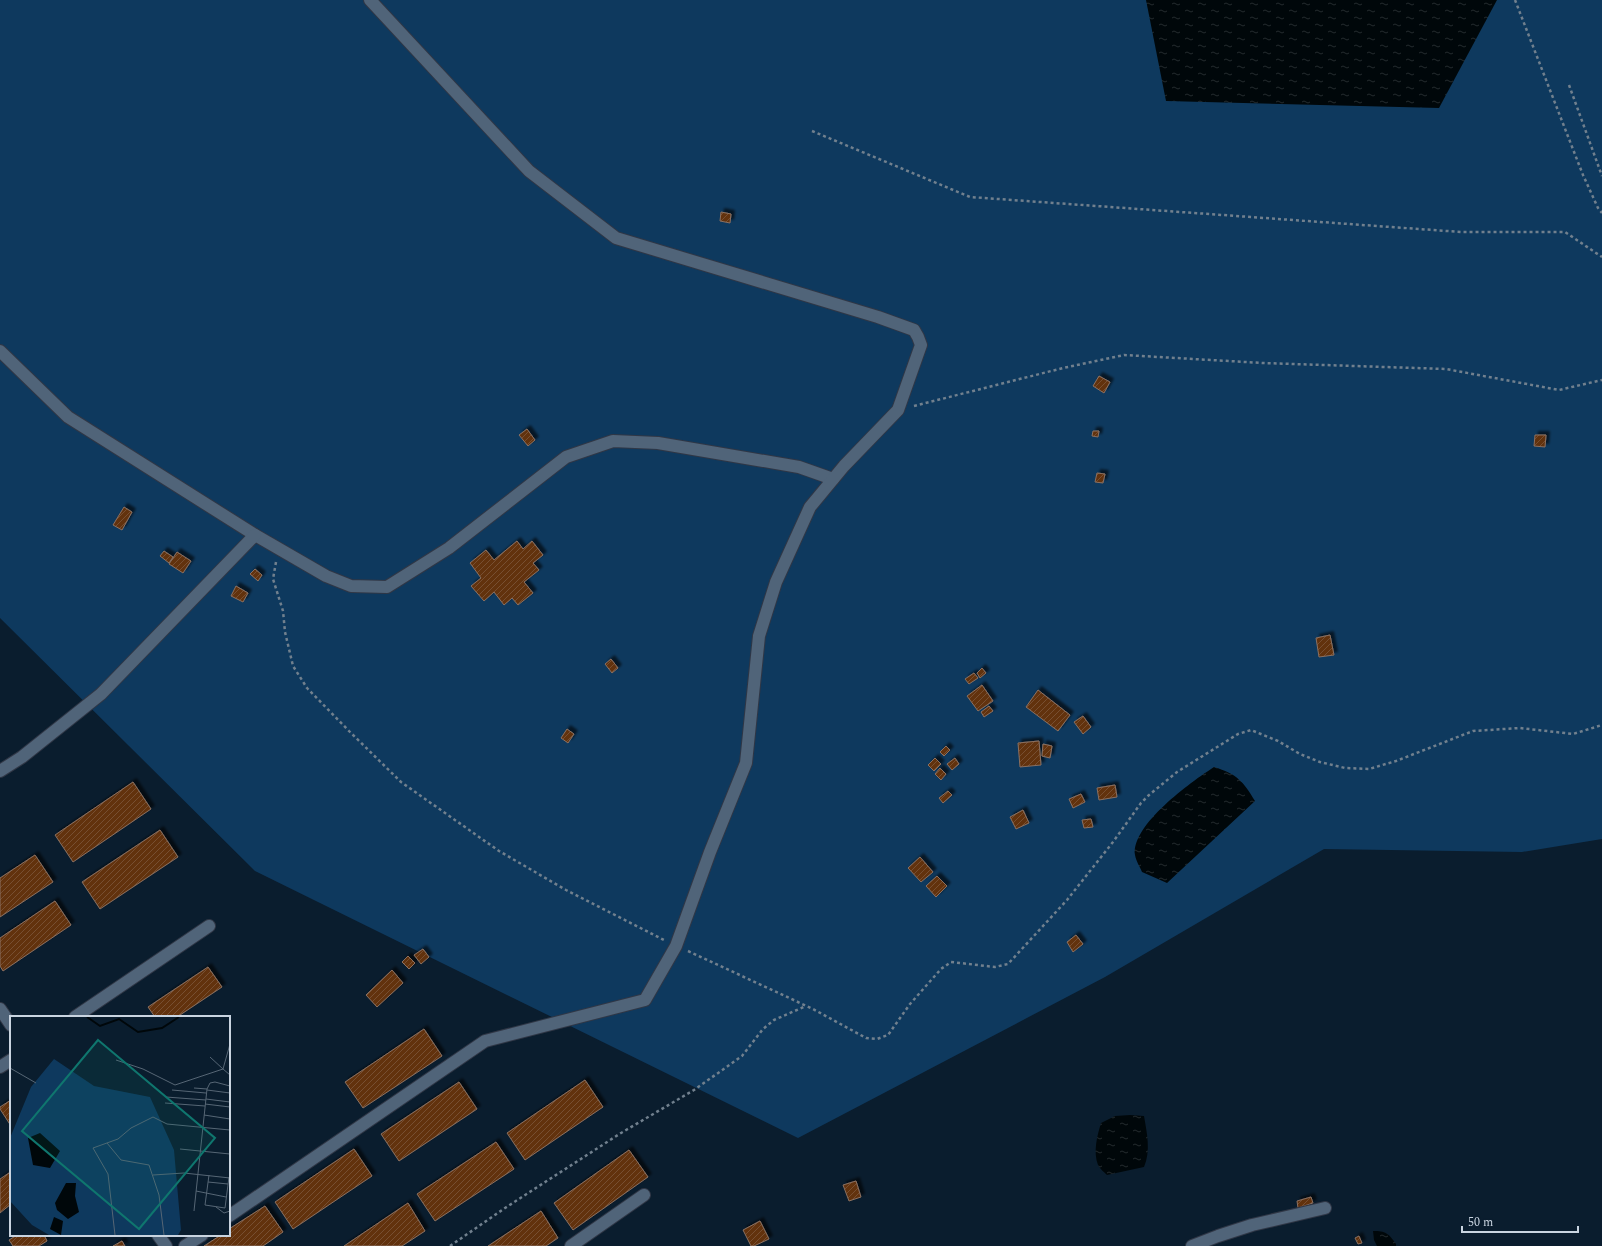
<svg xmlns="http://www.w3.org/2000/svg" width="1602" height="1246" font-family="Spectral,serif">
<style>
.grass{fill:#0e395e}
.water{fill:url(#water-ripples)}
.building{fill:url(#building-hatch);stroke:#8b7060;filter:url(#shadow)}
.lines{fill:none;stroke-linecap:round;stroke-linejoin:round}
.minor-casing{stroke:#303746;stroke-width:14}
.path{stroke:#71808e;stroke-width:2.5;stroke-dasharray:3 3;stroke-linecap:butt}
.minor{stroke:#506479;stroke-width:12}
.inset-river{fill:none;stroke:#00070a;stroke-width:2}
.inset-road{fill:none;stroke:#566675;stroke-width:1}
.view{fill:#0f766e;fill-opacity:0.15;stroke:#0f766e;stroke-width:2}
.inset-edge{fill:none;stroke:#c9d4e0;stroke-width:2}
</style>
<defs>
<pattern id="water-ripples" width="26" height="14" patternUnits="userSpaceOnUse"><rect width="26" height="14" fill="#00070a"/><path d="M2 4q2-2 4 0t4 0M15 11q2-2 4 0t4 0" fill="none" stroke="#242a2d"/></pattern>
<pattern id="building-hatch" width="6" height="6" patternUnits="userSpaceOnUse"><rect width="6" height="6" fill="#623310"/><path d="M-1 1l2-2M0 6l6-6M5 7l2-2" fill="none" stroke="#775032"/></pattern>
<filter id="shadow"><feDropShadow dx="3.5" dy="-3.5" stdDeviation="1" flood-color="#0009"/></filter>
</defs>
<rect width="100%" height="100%" fill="#0a1d2e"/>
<polygon class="grass" points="0,0 1602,0 1602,839 1522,852 1324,849 1105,977 798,1138 255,871 0,618"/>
<g class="water">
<polygon points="1146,0 1497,0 1439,108 1166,101"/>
<path d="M 1214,767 C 1237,774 1243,781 1255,801 L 1167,883 L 1142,872 C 1140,867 1136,861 1135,855 C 1131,825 1191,782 1214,767 Z"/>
<path d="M 1130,1115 L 1144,1116 C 1147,1133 1151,1151 1144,1167 L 1107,1175 C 1104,1172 1100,1169 1098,1165 C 1093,1152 1097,1136 1101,1123 L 1115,1116 Z"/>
<path d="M 1373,1231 C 1386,1231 1388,1233 1396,1244 L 1396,1246 L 1377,1246 L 1374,1240 Z"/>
</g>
<g class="building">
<polygon points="721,212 731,214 730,223 720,221"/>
<polygon points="1099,376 1110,382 1104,393 1093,386"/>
<polygon points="527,429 535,440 528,446 519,435"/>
<polygon points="1093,431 1099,431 1098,437 1092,436"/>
<polygon points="1535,435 1546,435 1545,447 1534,446"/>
<polygon points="1097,473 1105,474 1103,483 1095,482"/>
<polygon points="124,507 132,512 122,530 113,525"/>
<polygon points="517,541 523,549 532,541 543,555 533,563 539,570 524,582 533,593 518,605 512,598 504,605 494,592 484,601 471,586 481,578 470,563 486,550 494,560"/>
<polygon points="164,551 173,557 169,563 160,556"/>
<polygon points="177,552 191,561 183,573 169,564"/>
<polygon points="255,569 262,575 258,581 250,574"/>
<polygon points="236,586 248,593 243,602 231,596"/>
<polygon points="1330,635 1334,655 1319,657 1316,638"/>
<polygon points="611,659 618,668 612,673 605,664"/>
<polygon points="982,668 986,673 980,678 977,673"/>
<polygon points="974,673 978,678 969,684 965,679"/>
<polygon points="982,685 993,701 978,711 967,696"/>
<polygon points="1038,690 1070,715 1058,731 1026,707"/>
<polygon points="989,706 993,711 984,717 981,712"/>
<polygon points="1083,716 1091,727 1083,734 1074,722"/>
<polygon points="567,729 574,734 568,743 561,738"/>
<polygon points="1039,741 1041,765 1020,767 1018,743"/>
<polygon points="1043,744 1052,746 1050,758 1042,756"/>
<polygon points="946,746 950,750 944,756 940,752"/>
<polygon points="935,758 941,764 934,771 928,765"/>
<polygon points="955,758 959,764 952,770 947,764"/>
<polygon points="940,768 946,774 941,780 935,774"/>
<polygon points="133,782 151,809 73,862 55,835"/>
<polygon points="1115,785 1117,797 1099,800 1097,788"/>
<polygon points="948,791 952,795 943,803 939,798"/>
<polygon points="1081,794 1085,802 1073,808 1069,799"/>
<polygon points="1023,810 1029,823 1016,829 1010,817"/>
<polygon points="1091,819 1093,827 1084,828 1082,820"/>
<polygon points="160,830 178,857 100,909 82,882"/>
<polygon points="35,855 53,882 0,917 0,878"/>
<polygon points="920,857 933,872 921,882 908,868"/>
<polygon points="937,876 947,886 936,897 926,886"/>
<polygon points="55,901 71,925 3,971 0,966 0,938"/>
<polygon points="1076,935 1083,944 1073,952 1067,942"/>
<polygon points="423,949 429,957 421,964 414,955"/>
<polygon points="408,956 415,963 409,969 402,962"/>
<polygon points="208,967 222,987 177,1017 155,1017 148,1007"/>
<polygon points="392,970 403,983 377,1007 366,995"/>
<polygon points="424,1029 442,1056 363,1108 345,1082"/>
<polygon points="585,1080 603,1107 525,1160 507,1133"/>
<polygon points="459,1082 477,1109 399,1161 381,1134"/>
<polygon points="11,1100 11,1126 0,1109 0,1107"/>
<polygon points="496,1142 514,1169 435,1221 417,1194"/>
<polygon points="354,1149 372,1176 293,1229 275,1202"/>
<polygon points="629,1150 648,1177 573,1230 554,1203"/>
<polygon points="9,1173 11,1176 11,1204 0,1213 0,1179"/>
<polygon points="856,1181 861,1197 849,1201 843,1185"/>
<polygon points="1311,1197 1313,1203 1298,1208 1297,1201"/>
<polygon points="408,1203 425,1231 402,1246 344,1246"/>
<polygon points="265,1206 283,1232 263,1246 204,1246 221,1235 229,1235 229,1229"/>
<polygon points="541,1211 558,1238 546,1246 488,1246"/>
<polygon points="760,1221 769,1239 754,1246 751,1246 743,1230"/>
<polygon points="17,1235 44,1235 47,1241 39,1246 13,1246 9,1240"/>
<polygon points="1359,1236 1362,1243 1358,1244 1355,1238"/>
<polygon points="122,1241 125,1246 113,1246"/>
</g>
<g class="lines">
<g class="minor-casing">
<g id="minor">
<polyline points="0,351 68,417 255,535 326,576 351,586 387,587 449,548 566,457 613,441 658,443 799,467 833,479"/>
<polyline points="0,771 22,757 101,694 255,535"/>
<polyline points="0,1009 11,1025"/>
<polyline points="75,1017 209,926"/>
<polyline points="0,1067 11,1060"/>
<polyline points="229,1216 485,1041 645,1000 676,946 710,852 746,763 759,636 776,582 810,507 844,466 898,410 921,345 918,337 914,330 878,317 616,238 529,171 370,0"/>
<polyline points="158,1235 166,1246"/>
<polyline points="185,1246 202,1235"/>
<polyline points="571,1246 644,1195"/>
<polyline points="1192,1246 1218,1236 1252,1225 1325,1208"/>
</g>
</g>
<g class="path">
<polyline points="1515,0 1583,175 1598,208 1602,213"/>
<polyline points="1569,85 1602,176"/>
<polyline points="812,131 970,197 1461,232 1565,232 1602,257"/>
<polyline points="914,406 1063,368 1124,355 1263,363 1446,369 1559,390 1602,380"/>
<polyline points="276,562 273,579 283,611 285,632 293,666 307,688 350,732 401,782 499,851 566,890 664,940"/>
<polyline points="688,951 813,1009 866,1038 877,1039 888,1035 910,1004 941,969 951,962 995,967 1008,964 1067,900 1113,842 1141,803 1149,795 1177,772 1238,734 1251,730 1278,741 1300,754 1320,762 1345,768 1369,769 1396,761 1473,731 1520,728 1573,734 1602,725"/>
<polyline points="450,1246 505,1208 621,1133 694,1090 742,1056 763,1029 774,1020 806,1006"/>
</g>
<use href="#minor" class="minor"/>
</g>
<g transform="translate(10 1016)">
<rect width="220" height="220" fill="#0a1d2e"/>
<path d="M 44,43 L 84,70 L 140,81 L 164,134 L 171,214 L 168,219 L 39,219 L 22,209 L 0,185 L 0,122 L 21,71 Z" fill="#0e395e"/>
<path d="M 30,117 L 50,135 L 40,152 L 23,149 L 18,122 ZM 56,167 L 66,167 L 65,180 L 69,196 L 58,203 L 47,194 L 45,187 ZM 44,201 L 53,205 L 51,219 L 40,213 Z" fill="#00070a"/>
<path class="inset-river" d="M 77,1 L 90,10 L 109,3 L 128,16 L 152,12 L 169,1"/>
<path class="inset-road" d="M 200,41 L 213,53 L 220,28M 106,44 L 133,53 L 165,69 L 213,53 L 220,59M 0,52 L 26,67M 184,72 L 197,73M 162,74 L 196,77M 197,74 L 220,77M 156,81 L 196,84M 196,83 L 220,86M 155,87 L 195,90M 195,88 L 220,91M 194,99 L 220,103M 97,127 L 111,144 L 139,149 L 149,179 L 154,219M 170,133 L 220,138M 143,159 L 174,157 L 220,162M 199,159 L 195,189 L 215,192 L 219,161M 198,166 L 218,168M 186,175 L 216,181M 206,191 L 214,197 L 220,195M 184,195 L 197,73 L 200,67 L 205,66 L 220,70M 105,219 L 98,158 L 83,132 L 108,123 L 121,112 L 143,101 L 157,108 L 220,114"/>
<path class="view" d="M 88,24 L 205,122 L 129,213 L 12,115 Z"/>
<rect width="220" height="220" class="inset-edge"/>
</g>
<path d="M1462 1226v6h116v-6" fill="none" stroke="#c9d4e0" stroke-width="2"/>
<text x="1468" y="1226" font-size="12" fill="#c9d4e0" stroke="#0a1d2e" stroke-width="3" paint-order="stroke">50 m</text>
</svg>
